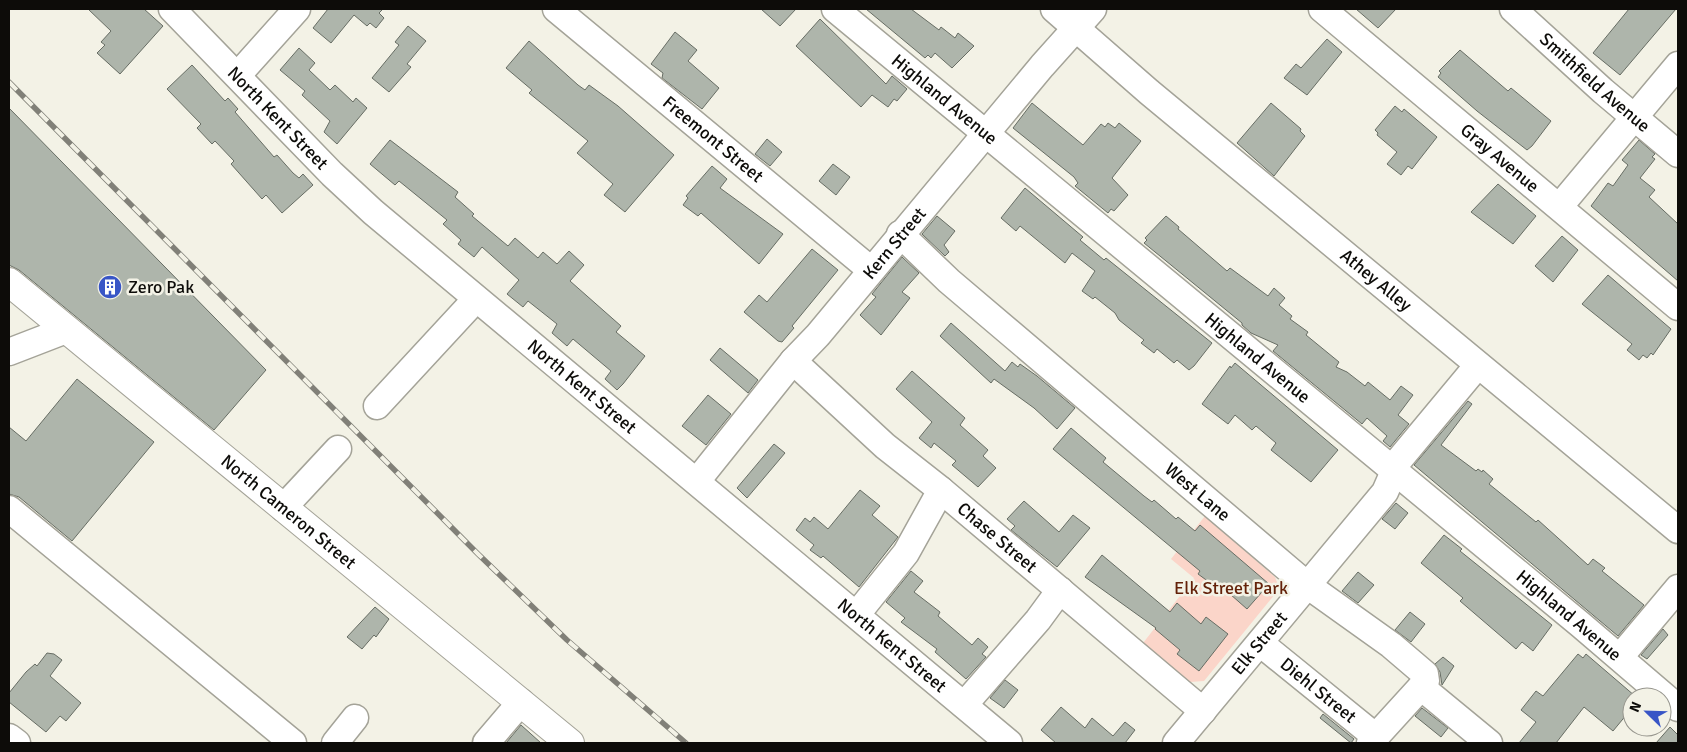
<svg xmlns="http://www.w3.org/2000/svg" width="1687" height="752" font-family="Signika,sans-serif">
<style>
.green{fill:#fbd5c9}
.building{fill:#aeb5ab;stroke:#676d64}
.lines{fill:none;stroke-linecap:round;stroke-linejoin:round}
.minor-casing{stroke:#a4a398;stroke-width:29}
.major-casing{stroke:#a4a398;stroke-width:30}
.minor{stroke:#fff;stroke-width:26}
.major{stroke:#fff;stroke-width:28}
.rail-casing{stroke:#818078;stroke-width:5.5}
.rail{stroke:#f3f2e6;stroke-width:4;stroke-dasharray:11;stroke-linecap:butt}
.labels{text-anchor:middle;dominant-baseline:central;stroke-width:5;stroke-linejoin:round;paint-order:stroke}
.street-label{font-size:18px;fill:#0d0c09;stroke:#f3f2e6}
.poi-label{font-size:18px;fill:#0d0c09;stroke:#f3f2e6;text-anchor:start}
.park-label{font-size:18px;fill:#632109;stroke:#f3f2e6}
</style>
<rect width="100%" height="100%" fill="#f3f2e6"/>
<polygon class="green" points="1205,516 1275,577 1278,585 1275,594 1204,681 1190,682 1143,643 1194,578 1171,559"/>
<g class="building">
<polygon points="88,9 144,9 163,26 120,74 97,53 105,45 101,42 111,31"/>
<polygon points="328,9 383,9 379,13 384,18 376,28 370,23 367,26 354,15 331,43 313,28"/>
<polygon points="761,9 796,9 780,26"/>
<polygon points="866,9 911,9 939,30 941,27 955,38 958,33 974,46 952,68 935,53 931,58 928,55 925,58"/>
<polygon points="1356,9 1396,9 1378,28"/>
<polygon points="1629,9 1676,9 1620,75 1593,53"/>
<polygon points="820,19 886,84 892,76 907,89 897,101 894,99 888,107 872,95 861,107 796,46"/>
<polygon points="408,26 426,41 407,64 411,67 389,92 372,78 399,45 395,42"/>
<polygon points="675,32 697,50 688,61 719,88 702,109 662,78 663,73 651,64"/>
<polygon points="1327,39 1342,52 1307,95 1284,78 1296,64 1301,68"/>
<polygon points="529,41 578,85 585,90 589,85 618,106 674,155 625,212 604,195 613,184 577,153 588,141 529,93 532,90 506,68"/>
<polygon points="299,48 315,63 309,70 330,90 335,85 353,102 356,98 367,108 337,144 324,132 330,121 302,95 305,91 280,70"/>
<polygon points="1460,50 1508,91 1511,88 1551,121 1532,146 1527,150 1477,111 1438,77 1441,73 1439,71"/>
<polygon points="192,65 225,101 228,98 238,109 235,112 274,157 277,155 293,173 299,178 303,174 313,185 282,213 266,195 262,199 231,164 234,161 215,141 212,144 197,128 201,124 167,89"/>
<polygon points="1032,103 1083,145 1101,124 1105,127 1108,123 1115,128 1119,123 1141,141 1112,178 1128,195 1114,211 1111,209 1108,213 1075,186 1078,183 1074,177 1013,128"/>
<polygon points="1271,103 1301,129 1300,131 1305,136 1274,176 1237,143"/>
<polygon points="1395,106 1402,112 1404,109 1437,137 1412,169 1408,166 1401,175 1387,164 1397,152 1377,135 1378,133 1375,130"/>
<polygon points="9,108 266,370 214,430 19,270 9,265"/>
<polygon points="767,139 782,152 770,166 755,154"/>
<polygon points="390,140 458,192 455,197 474,214 472,216 508,246 515,238 538,258 543,252 557,264 569,251 584,265 570,281 621,326 616,332 645,356 623,384 617,390 605,379 611,371 573,339 567,346 552,333 557,324 528,301 523,307 507,294 519,280 482,247 474,257 458,244 461,240 443,224 447,220 399,181 395,185 370,164"/>
<polygon points="1639,140 1655,154 1652,157 1655,159 1640,178 1655,190 1649,197 1678,224 1678,281 1591,206 1608,183 1613,186 1628,165 1622,160"/>
<polygon points="833,164 850,177 836,195 819,181"/>
<polygon points="712,166 727,179 720,188 783,234 759,264 701,213 698,216 683,205 688,198 686,196"/>
<polygon points="1498,184 1536,216 1513,244 1471,212"/>
<polygon points="1025,188 1083,237 1080,240 1104,260 1106,258 1212,343 1194,366 1189,370 1177,360 1174,363 1157,349 1154,353 1141,343 1144,340 1119,320 1115,313 1095,297 1093,299 1082,291 1095,271 1072,253 1065,263 1020,226 1016,231 1001,218"/>
<polygon points="937,216 955,231 944,245 949,252 945,256 922,234"/>
<polygon points="1166,216 1179,227 1178,229 1227,271 1230,268 1268,296 1274,288 1285,298 1279,305 1292,316 1290,319 1308,332 1306,335 1339,362 1336,367 1347,372 1365,386 1368,382 1390,400 1401,386 1413,395 1398,415 1409,424 1390,447 1383,441 1387,436 1367,418 1362,424 1273,351 1278,345 1251,333 1242,325 1242,323 1144,243 1147,240 1145,238"/>
<polygon points="1562,236 1578,250 1553,282 1535,266"/>
<polygon points="812,249 838,270 792,326 794,328 782,342 778,341 744,312 759,295 767,302"/>
<polygon points="902,257 919,273 902,292 910,298 881,335 860,315 876,297 872,294"/>
<polygon points="1608,275 1671,329 1653,355 1651,353 1647,358 1643,355 1639,360 1627,350 1632,344 1582,304"/>
<polygon points="951,323 1005,371 1012,362 1018,367 1020,364 1037,376 1075,408 1057,429 1034,408 994,379 991,383 940,336"/>
<polygon points="720,348 758,380 748,393 710,360"/>
<polygon points="1235,363 1338,450 1311,482 1271,450 1276,443 1256,426 1252,430 1235,415 1228,424 1202,404 1230,366 1231,368"/>
<polygon points="912,371 965,418 960,425 988,450 983,456 996,468 978,487 952,465 956,461 934,443 931,448 919,438 932,422 896,389"/>
<polygon points="77,379 154,442 72,541 19,497 9,494 9,427 26,441"/>
<polygon points="708,395 731,414 706,445 682,426"/>
<polygon points="1468,401 1472,404 1441,445 1476,471 1478,469 1482,472 1483,470 1493,479 1489,484 1536,522 1538,520 1588,565 1593,559 1605,568 1602,571 1644,605 1618,636 1414,465"/>
<polygon points="1071,428 1106,458 1103,462 1144,496 1152,502 1154,500 1176,519 1178,517 1195,531 1200,525 1269,584 1247,609 1222,587 1220,590 1198,574 1200,571 1053,449"/>
<polygon points="774,444 785,453 747,498 737,488"/>
<polygon points="860,490 880,506 872,515 898,537 859,587 823,556 821,558 810,550 814,545 796,530 805,518 810,522 814,517 828,529"/>
<polygon points="1024,501 1059,532 1073,515 1090,528 1057,567 1011,530 1015,526 1007,519"/>
<polygon points="1396,503 1408,513 1395,529 1382,519"/>
<polygon points="1444,535 1462,549 1460,551 1552,625 1533,651 1522,642 1516,649 1460,601 1463,598 1421,563"/>
<polygon points="1102,555 1170,612 1177,603 1201,624 1206,617 1228,634 1199,671 1177,654 1180,650 1155,629 1156,628 1085,577"/>
<polygon points="911,571 923,581 914,592 940,612 938,616 972,645 978,638 988,647 982,654 986,657 966,679 935,652 937,649 901,622 905,618 886,602"/>
<polygon points="1358,572 1374,585 1358,603 1342,591"/>
<polygon points="375,607 389,619 376,637 374,635 362,649 347,637"/>
<polygon points="1410,612 1425,624 1411,642 1395,630"/>
<polygon points="1663,629 1668,635 1647,659 1641,655"/>
<polygon points="47,653 54,654 62,660 50,676 81,703 66,721 60,716 46,732 9,702 9,693 26,672 35,664 37,666"/>
<polygon points="1578,654 1583,658 1586,654 1635,696 1632,697 1632,708 1613,731 1584,707 1556,743 1519,743 1536,722 1521,710 1536,691 1543,696"/>
<polygon points="1443,657 1454,666 1442,685 1440,672 1435,664"/>
<polygon points="1005,680 1018,690 1004,708 990,698"/>
<polygon points="1061,707 1085,728 1092,718 1113,736 1125,722 1135,730 1125,743 1056,743 1041,730"/>
<polygon points="1422,708 1448,728 1441,737 1415,716"/>
<polygon points="1323,714 1354,739 1351,743 1320,718"/>
<polygon points="521,725 541,743 506,743"/>
<polygon points="1670,727 1678,735 1678,743 1656,743"/>
</g>
<g class="lines">
<g class="minor-casing">
<g id="minor">
<path id="s1" d="M 172,9 L 332,174 L 373,212 L 1009,743"/>
<path id="s2" d="M 556,9 L 871,270"/>
<path id="s3" d="M 835,9 L 1581,625 L 1678,708"/>
<path id="s4" d="M 1054,9 L 1149,92 L 1678,530"/>
<path id="s5" d="M 1322,9 L 1678,307"/>
<path id="s6" d="M 1513,9 L 1603,91 L 1678,154"/>
<polyline points="238,75 297,9"/>
<polyline points="1560,206 1678,65"/>
<path id="s7" d="M 900,234 L 949,281 L 1307,585 L 1391,645 L 1425,674 L 1426,681 L 1421,687 L 1370,743"/>
<polyline points="9,352 66,330"/>
<path id="s8" d="M 793,361 L 885,446 L 941,490 L 1203,711"/>
<polyline points="377,406 476,299"/>
<path id="s9" d="M 697,481 L 793,361 L 818,335 L 1042,66 L 1093,9"/>
<polyline points="283,508 338,449"/>
<polyline points="9,509 293,743"/>
<polyline points="857,614 906,553 941,490"/>
<path id="s10" d="M 1260,643 L 1376,737"/>
<polyline points="1620,657 1678,588"/>
<polyline points="1421,687 1489,743"/>
<polyline points="964,705 1038,620 1060,590"/>
<polyline points="9,737 17,743"/>
<polyline points="335,743 355,718"/>
<polyline points="486,743 521,702"/>
<path id="s11" d="M 1176,743 L 1385,492 L 1399,460 L 1478,365"/>
</g>
</g>
<g class="major-casing">
<g id="major">
<path id="s12" d="M 9,282 L 570,743"/>
</g>
</g>
<use href="#minor" class="minor"/>
<use href="#major" class="major"/>
<g class="rail-casing">
<polyline id="rail" points="9,82 478,554 567,640 686,743"/>
</g>
<use href="#rail" class="rail"/>
</g>
<defs>
<g id="building-disc" transform="scale(1.25)"><circle r="9.5" fill="#3855c6" stroke="#f3f2e6"/><path d="M-4-6H4V6H1V3H-1V6H-4ZM-2.5-4.3h1.7v1.8h-1.7ZM.8-4.3h1.7v1.8H.8ZM-2.5-1h1.7V.8h-1.7ZM.8-1h1.7V.8H.8Z" fill="#fff"/></g>
</defs>
<g fill-rule="evenodd">
<use href="#building-disc" x="110" y="287"/>
</g>
<g class="labels">
<g class="street-label">
<text stroke="none"><textPath href="#s6" startOffset="110">Smithfield Avenue</textPath></text>
<text stroke="none"><textPath href="#s3" startOffset="142">Highland Avenue</textPath></text>
<text stroke="none"><textPath href="#s1" startOffset="152">North Kent Street</textPath></text>
<text stroke="none"><textPath href="#s2" startOffset="204">Freemont Street</textPath></text>
<text stroke="none"><textPath href="#s5" startOffset="232">Gray Avenue</textPath></text>
<text stroke="none"><textPath href="#s9" startOffset="309">Kern Street</textPath></text>
<text stroke="none"><textPath href="#s4" startOffset="421">Athey Alley</textPath></text>
<text stroke="none"><textPath href="#s3" startOffset="548">Highland Avenue</textPath></text>
<text stroke="none"><textPath href="#s1" startOffset="558">North Kent Street</textPath></text>
<text stroke="none"><textPath href="#s7" startOffset="394">West Lane</textPath></text>
<text stroke="none"><textPath href="#s12" startOffset="362">North Cameron Street</textPath></text>
<text stroke="none"><textPath href="#s8" startOffset="270">Chase Street</textPath></text>
<text stroke="none"><textPath href="#s3" startOffset="952">Highland Avenue</textPath></text>
<text stroke="none"><textPath href="#s11" startOffset="130">Elk Street</textPath></text>
<text stroke="none"><textPath href="#s1" startOffset="962">North Kent Street</textPath></text>
<text stroke="none"><textPath href="#s10" startOffset="75">Diehl Street</textPath></text>
</g>
<g class="poi-label">
<text x="128" y="287">Zero Pak</text>
</g>
<g class="park-label">
<text x="1231" y="588">Elk Street Park</text>
</g>
</g>
<rect width="1687" height="752" fill="none" stroke="#0d0c09" stroke-width="20"/>
<g transform="translate(1647 712) rotate(293)"><circle r="24" fill="#f3f2e6" stroke="#97968e"/>
<path d="M0-4L9 19L0 12L-9 19Z" fill="#3855c6"/>
<text y="-8" font-size="14" font-weight="bold" text-anchor="middle" fill="#0d0c09">N</text>
</g>
</svg>
